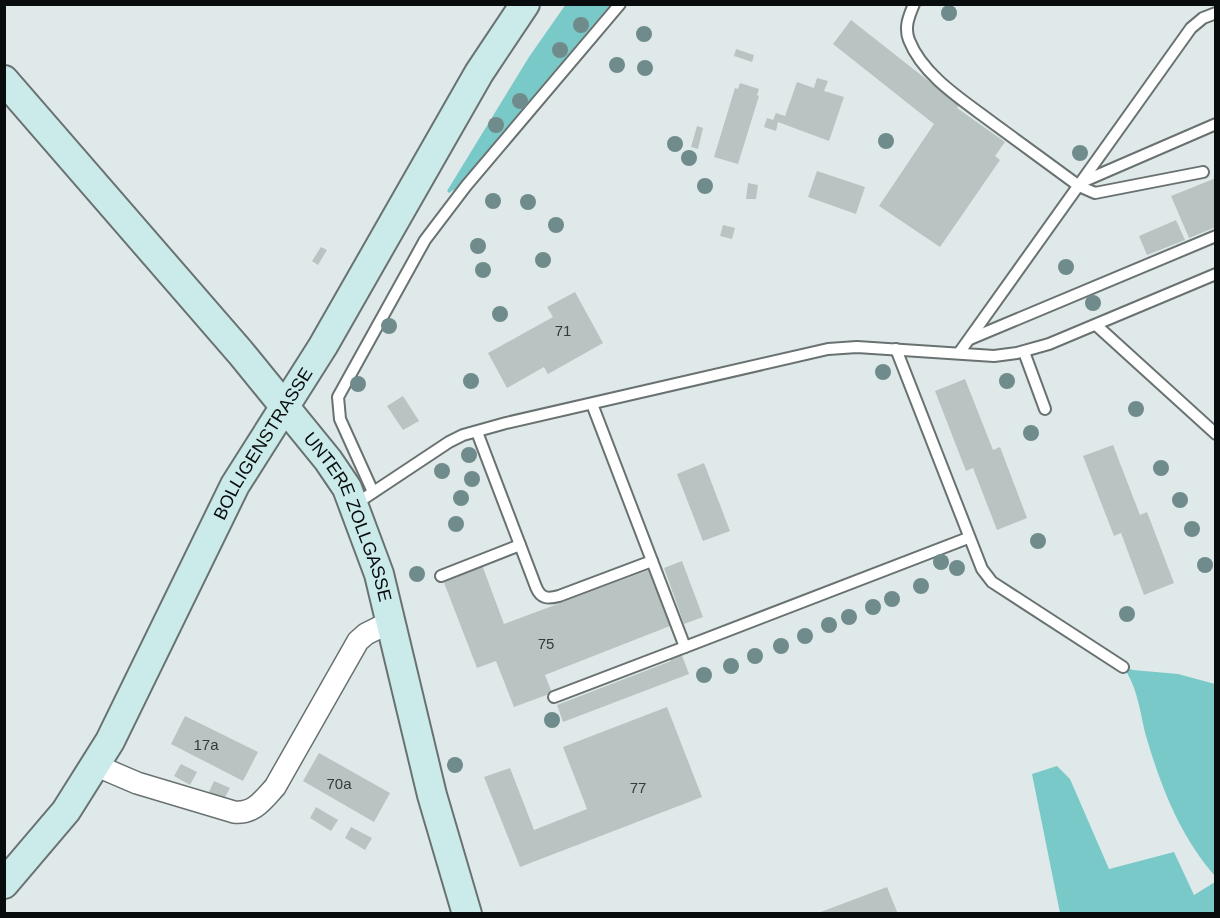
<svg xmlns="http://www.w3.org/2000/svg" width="1220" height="918" font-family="Helvetica,sans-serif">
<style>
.green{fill:#79c9c8}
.building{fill:#b9c3c2}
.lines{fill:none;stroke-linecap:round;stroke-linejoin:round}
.lane-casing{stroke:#697271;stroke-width:14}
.street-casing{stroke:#697271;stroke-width:24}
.secondary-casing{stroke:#697271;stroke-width:32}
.lane{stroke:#fff;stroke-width:10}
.street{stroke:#fff;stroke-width:21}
.secondary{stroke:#cbeaea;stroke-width:28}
.tree{fill:#708b8b}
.labels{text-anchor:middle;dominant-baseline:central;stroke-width:6;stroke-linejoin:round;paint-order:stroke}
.number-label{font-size:15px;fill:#353a3a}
.street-label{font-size:18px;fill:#090c0c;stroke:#fff}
</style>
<rect width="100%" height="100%" fill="#dfe9e9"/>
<g class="green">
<polygon points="566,4 610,5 455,189 449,193 447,191 529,57"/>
<path d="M 1123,667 L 1133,670 L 1178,674 L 1215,684 L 1215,876 C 1180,836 1161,787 1146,736 C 1140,713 1138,687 1123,667 Z"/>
<polygon points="1057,766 1070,779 1109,869 1174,852 1194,895 1215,882 1215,913 1060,913 1032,774"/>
</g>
<g class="building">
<polygon points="851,20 959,105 957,108 1005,142 995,156 1000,160 940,247 879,206 934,124 833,44"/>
<polygon points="736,49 754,55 752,62 734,56"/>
<polygon points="817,78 828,81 824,91 844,97 829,141 778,122 776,131 764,127 767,118 773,120 776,113 785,116 797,82 814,88"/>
<polygon points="740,83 759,89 757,95 759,96 738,164 714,157 735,88 738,89"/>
<polygon points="697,126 703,128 698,149 691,147"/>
<polygon points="817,171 865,187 856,214 808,197"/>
<polygon points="1216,178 1216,227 1189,238 1171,196"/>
<polygon points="748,183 758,185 756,199 746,199"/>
<polygon points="1176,220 1185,240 1147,255 1139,236"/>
<polygon points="723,225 735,228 732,239 720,236"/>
<polygon points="321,247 327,250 318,265 312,261"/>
<polygon points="575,292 603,343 548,374 544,367 507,388 488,353 553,317 547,307"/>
<polygon points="965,379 993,450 1000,447 1027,518 997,530 973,468 966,471 935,391"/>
<polygon points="403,396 419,421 403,430 387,406"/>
<polygon points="1113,445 1140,515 1147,512 1174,583 1144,595 1121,533 1114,536 1083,456"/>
<polygon points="704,463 730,531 703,541 677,474"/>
<polygon points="682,561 703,617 684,624 664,568"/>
<polygon points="482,565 504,624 649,570 670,626 545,675 552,693 514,707 496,661 477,668 443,580"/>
<polygon points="681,653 689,674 563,722 557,705 671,661 669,657"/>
<polygon points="667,707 702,797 520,867 484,777 510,768 534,830 587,809 563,747"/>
<polygon points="185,716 258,752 243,781 171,744"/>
<polygon points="319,753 390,793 374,822 303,781"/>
<polygon points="181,764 197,772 190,785 174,776"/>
<polygon points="214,781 230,788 224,799 209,792"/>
<polygon points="316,807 338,820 331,831 310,818"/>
<polygon points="351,827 372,838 365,850 345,838"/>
<polygon points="887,887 898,914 818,914 818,913"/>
</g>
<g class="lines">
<g class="lane-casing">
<g id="lane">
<path d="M 914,4 C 909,16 904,27 909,40 C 923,76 964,101 993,123 C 1022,144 1050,165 1079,186 L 1095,193 L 1203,172"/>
<polyline points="1082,182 1216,124"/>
<polyline points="1096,325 1216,434"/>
<polyline points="970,339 1216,236"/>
<polyline points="896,349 982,569 992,582 1123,667"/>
<polyline points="1024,352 1045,409"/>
<polyline points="959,353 1191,28 1203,18 1216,13"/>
<polyline points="592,404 685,647 968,538"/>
<path d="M 477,432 L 536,587 C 541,599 548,599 559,596 L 652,561"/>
<polyline points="373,492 340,419 338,397 425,240 466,186 620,4"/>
<polyline points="354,505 449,442 463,435 506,423 828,349 857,347 994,356 1017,353 1049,344 1216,274"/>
<polyline points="441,576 520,545"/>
<polyline points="554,697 685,647"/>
</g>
</g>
<g class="street-casing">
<path id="street" d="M 95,765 L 137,783 L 234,812 C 254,814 263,800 275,787 L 358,641 L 366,634 L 390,622"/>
</g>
<g class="secondary-casing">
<g id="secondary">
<path id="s1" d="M 4,80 L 240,352 L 328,460 L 347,488 L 379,574 L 432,795 L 467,914"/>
<path id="s2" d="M 4,884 L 66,811 L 110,741 L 235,485 L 323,346 L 479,73 L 525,4"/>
</g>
</g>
<use href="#lane" class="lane"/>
<use href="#street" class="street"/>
<use href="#secondary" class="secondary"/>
</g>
<g class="tree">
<circle cx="949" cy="13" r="8"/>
<circle cx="581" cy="25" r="8"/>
<circle cx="644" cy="34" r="8"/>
<circle cx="560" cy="50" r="8"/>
<circle cx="617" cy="65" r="8"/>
<circle cx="645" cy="68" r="8"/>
<circle cx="520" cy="101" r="8"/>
<circle cx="496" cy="125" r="8"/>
<circle cx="886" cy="141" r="8"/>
<circle cx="675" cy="144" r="8"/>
<circle cx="1080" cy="153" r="8"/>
<circle cx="689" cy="158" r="8"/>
<circle cx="705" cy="186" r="8"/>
<circle cx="493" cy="201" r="8"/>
<circle cx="528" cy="202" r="8"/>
<circle cx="556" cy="225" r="8"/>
<circle cx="478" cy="246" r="8"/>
<circle cx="543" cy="260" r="8"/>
<circle cx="1066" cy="267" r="8"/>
<circle cx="483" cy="270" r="8"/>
<circle cx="1093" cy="303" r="8"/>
<circle cx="500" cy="314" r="8"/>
<circle cx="389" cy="326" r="8"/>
<circle cx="883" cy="372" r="8"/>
<circle cx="471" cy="381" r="8"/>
<circle cx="1007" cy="381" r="8"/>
<circle cx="358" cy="384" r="8"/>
<circle cx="1136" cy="409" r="8"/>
<circle cx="1031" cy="433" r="8"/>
<circle cx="469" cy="455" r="8"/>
<circle cx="1161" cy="468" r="8"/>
<circle cx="442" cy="471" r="8"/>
<circle cx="472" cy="479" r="8"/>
<circle cx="461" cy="498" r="8"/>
<circle cx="1180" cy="500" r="8"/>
<circle cx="456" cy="524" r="8"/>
<circle cx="1192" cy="529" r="8"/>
<circle cx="1038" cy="541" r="8"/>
<circle cx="941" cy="562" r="8"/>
<circle cx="1205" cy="565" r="8"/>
<circle cx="957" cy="568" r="8"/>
<circle cx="417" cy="574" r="8"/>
<circle cx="921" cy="586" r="8"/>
<circle cx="892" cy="599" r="8"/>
<circle cx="873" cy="607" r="8"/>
<circle cx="1127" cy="614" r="8"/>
<circle cx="849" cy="617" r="8"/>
<circle cx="829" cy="625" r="8"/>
<circle cx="805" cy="636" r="8"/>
<circle cx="781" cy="646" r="8"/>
<circle cx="755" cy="656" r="8"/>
<circle cx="731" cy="666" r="8"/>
<circle cx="704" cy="675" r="8"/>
<circle cx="552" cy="720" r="8"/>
<circle cx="455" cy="765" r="8"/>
</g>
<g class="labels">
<g class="number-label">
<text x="563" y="330">71</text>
<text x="546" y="643">75</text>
<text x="206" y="744">17a</text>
<text x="339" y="783">70a</text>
<text x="638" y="787">77</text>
</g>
<g class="street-label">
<text stroke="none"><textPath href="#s2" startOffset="513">BOLLIGENSTRASSE</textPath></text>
<text stroke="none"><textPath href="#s1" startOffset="560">UNTERE ZOLLGASSE</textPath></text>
</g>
</g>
<rect width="1220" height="918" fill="none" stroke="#090c0c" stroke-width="12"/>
</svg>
